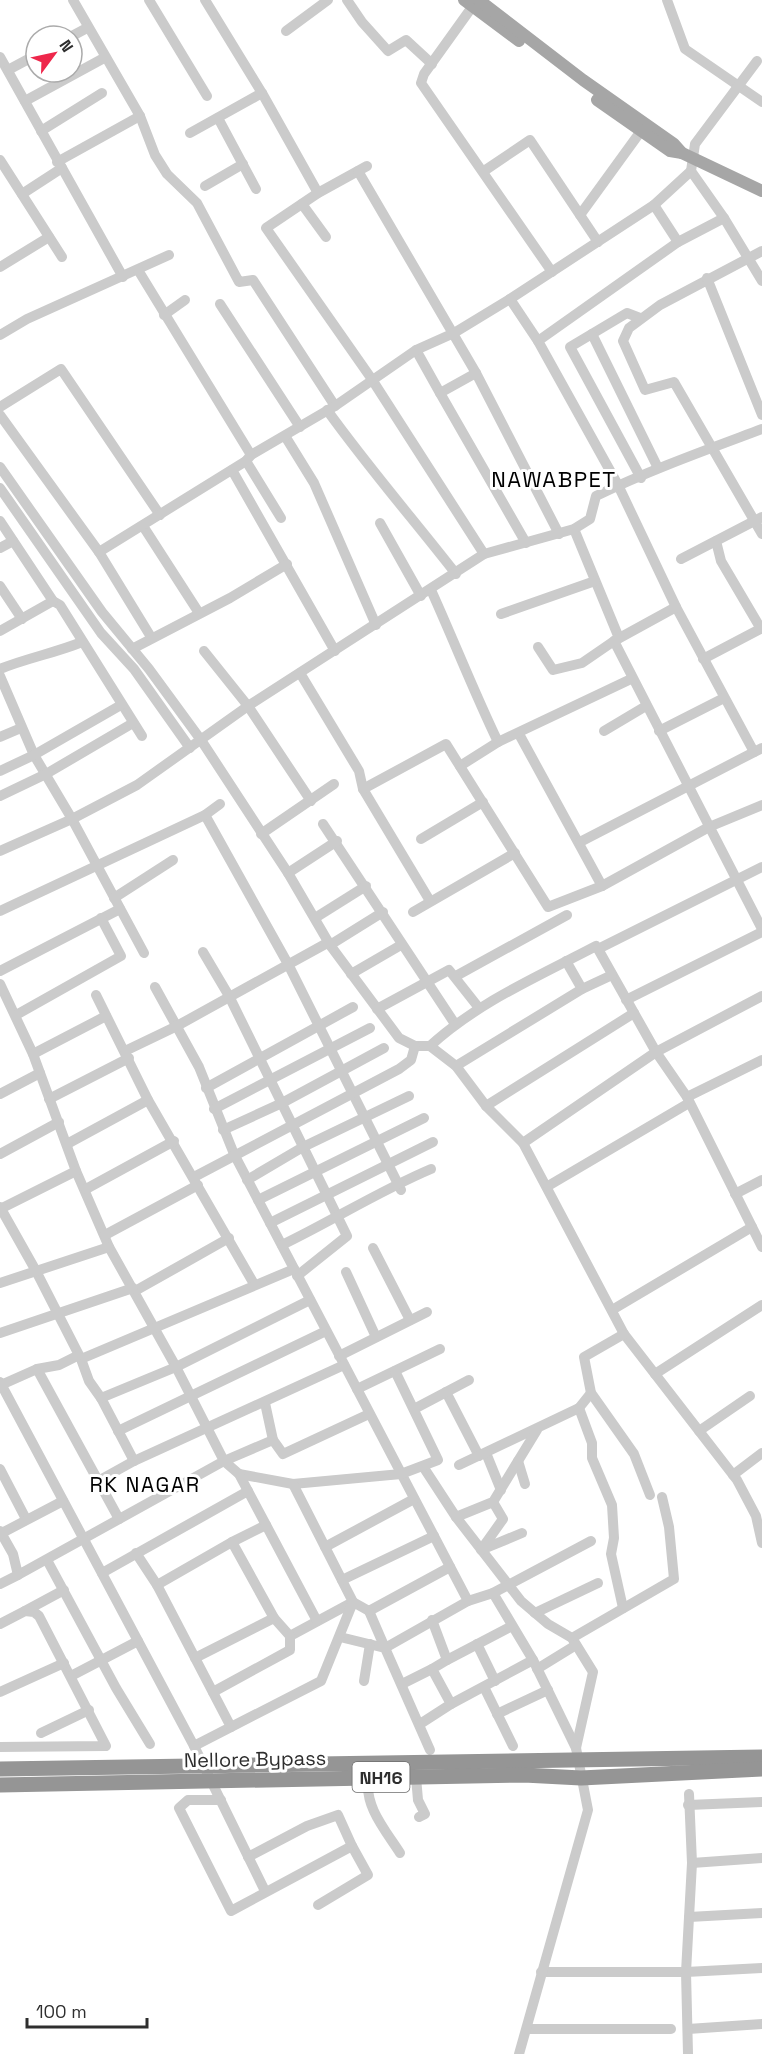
<svg xmlns="http://www.w3.org/2000/svg" width="762" height="2054" font-family="'Space Grotesk',sans-serif">
<style>
.lines{fill:none;stroke-linecap:round;stroke-linejoin:round}
.minor{stroke:#cbcbcb;stroke-width:10}
.major{stroke:#a6a6a6;stroke-width:12}
.highway{stroke:#959595;stroke-width:15}
.labels{text-anchor:middle;dominant-baseline:central;stroke-width:6;stroke-linejoin:round;paint-order:stroke}
.shield{fill:#fff;stroke:#6d6d6d;stroke-width:1.5}
.shield-label{font-size:18px;font-weight:bold;fill:#2e2e2e}
.street-label{font-size:20px;fill:#2e2e2e;stroke:#fff}
.neighbourhood-label{font-size:21px;letter-spacing:1.5px;fill:#000;stroke:#fff}
.quarter-label{font-size:22px;letter-spacing:1.5px;fill:#000;stroke:#fff}
</style>
<rect width="100%" height="100%" fill="#fff"/>
<g class="lines">
<g class="minor">
<polyline points="73,0 140,116 155,155 167,174 197,203 239,282 253,280 335,406"/>
<polyline points="149,0 207,96"/>
<polyline points="205,0 262,93 318,193"/>
<polyline points="347,0 362,22 388,51 406,40 432,64"/>
<polyline points="477,0 424,74 421,83 552,272"/>
<polyline points="667,0 685,49 762,102"/>
<polyline points="286,31 328,0"/>
<polyline points="72,36 87,28"/>
<polyline points="0,57 123,277"/>
<polyline points="757,61 695,144 691,171 724,218 762,281"/>
<polyline points="8,70 36,55"/>
<polyline points="25,101 104,58"/>
<polyline points="218,118 256,189"/>
<polyline points="41,131 102,93"/>
<polyline points="190,133 262,93"/>
<polyline points="0,160 62,257"/>
<polyline points="57,162 140,116"/>
<polyline points="367,166 318,193 266,228 371,378 484,554"/>
<polyline points="358,171 476,373 559,534"/>
<polyline points="484,171 530,140 598,242"/>
<polyline points="205,186 243,164"/>
<polyline points="22,194 62,168"/>
<polyline points="302,204 326,237"/>
<polyline points="654,205 678,242 724,218"/>
<polyline points="580,215 641,131"/>
<polyline points="678,242 538,341 618,485 676,607 754,752"/>
<polyline points="762,251 660,305 629,328 623,341 645,390 674,382 762,534"/>
<polyline points="0,267 49,237"/>
<polyline points="707,278 762,415"/>
<polyline points="510,299 538,341"/>
<polyline points="220,304 300,427"/>
<polyline points="164,315 185,300"/>
<polyline points="640,318 627,313 570,347 641,478"/>
<polyline points="592,334 658,468"/>
<polyline points="0,335 27,319 169,255"/>
<polyline points="416,350 440,393"/>
<polyline points="476,373 440,393 526,543"/>
<polyline points="0,407 61,369 160,515"/>
<path d="M 327,410 C 368,467 413,519 456,574"/>
<polyline points="0,415 99,552 151,637"/>
<polyline points="285,436 314,483 376,625"/>
<polyline points="251,455 335,406 416,350 454,333 510,299 654,205 691,171"/>
<polyline points="246,461 281,518"/>
<polyline points="0,467 102,612 149,669 201,740 288,873 330,945 399,1038 415,1046 430,1046 456,1066 486,1106 523,1143 624,1334 737,1480 756,1516 762,1543"/>
<polyline points="232,470 335,651"/>
<polyline points="0,488 101,633 134,669 190,748"/>
<polyline points="0,521 53,601 60,605 142,736"/>
<polyline points="380,523 421,596"/>
<polyline points="143,526 199,613"/>
<polyline points="574,529 619,638"/>
<polyline points="716,541 721,561 761,629"/>
<polyline points="0,548 13,541"/>
<polyline points="99,552 246,461 251,455 138,270"/>
<polyline points="681,559 762,517"/>
<polyline points="0,586 22,619"/>
<path d="M 431,590 C 454,641 474,692 498,742"/>
<polyline points="501,614 595,581"/>
<polyline points="0,631 53,601"/>
<polyline points="614,641 762,929"/>
<polyline points="538,647 553,670 582,663 614,641 676,607"/>
<polyline points="132,649 230,598 287,564"/>
<polyline points="204,651 248,706 311,801"/>
<polyline points="703,659 762,628"/>
<path d="M 0,669 C 27,658 55,653 82,642"/>
<polyline points="300,673 359,771 363,789 430,901"/>
<polyline points="0,676 34,755 72,819 144,953"/>
<polyline points="604,731 646,706"/>
<polyline points="659,731 724,698"/>
<polyline points="519,734 602,886"/>
<polyline points="0,737 21,728"/>
<polyline points="460,766 498,742 631,679"/>
<polyline points="0,771 34,755 121,705"/>
<polyline points="363,789 446,744 548,907 602,886 709,827 762,805"/>
<polyline points="0,796 46,774 133,723"/>
<polyline points="205,815 288,964 401,1190"/>
<polyline points="323,824 455,1024"/>
<polyline points="261,834 334,784"/>
<polyline points="421,839 483,802"/>
<polyline points="580,842 762,748"/>
<path d="M 0,851 L 72,819 L 137,785 L 248,706 L 484,554 L 574,529 L 590,519 L 596,496 C 650,470 706,450 762,429"/>
<polyline points="288,873 337,841"/>
<polyline points="114,898 173,860"/>
<polyline points="0,911 205,815 220,804"/>
<polyline points="413,912 515,853"/>
<polyline points="315,918 366,886"/>
<polyline points="330,945 383,912"/>
<polyline points="598,949 656,1052 687,1097 762,1247"/>
<polyline points="203,952 229,996 347,1236 297,1276"/>
<polyline points="566,961 582,989"/>
<polyline points="0,971 120,909"/>
<polyline points="351,974 401,945"/>
<polyline points="456,976 567,915"/>
<polyline points="0,984 33,1054 76,1171 109,1247 176,1367 224,1461 18,1575 13,1554 0,1531"/>
<polyline points="155,987 199,1067 234,1154 468,1601 385,1648 369,1611"/>
<polyline points="96,995 148,1100 254,1284"/>
<polyline points="626,1000 762,932"/>
<polyline points="377,1009 449,970 479,1008"/>
<polyline points="16,1015 121,956 101,918"/>
<path d="M 430,1046 C 478,1002 539,976 596,946 L 598,949 L 762,867"/>
<polyline points="125,1051 175,1027 329,942"/>
<polyline points="33,1054 106,1016"/>
<polyline points="456,1066 582,989 612,975"/>
<polyline points="206,1088 353,1007"/>
<polyline points="0,1094 40,1073"/>
<polyline points="687,1097 762,1060"/>
<polyline points="49,1099 129,1058"/>
<polyline points="486,1106 634,1013"/>
<polyline points="214,1109 370,1028"/>
<polyline points="223,1130 282,1103 384,1048"/>
<polyline points="523,1143 656,1052 762,996"/>
<polyline points="67,1144 148,1100"/>
<polyline points="0,1154 59,1122"/>
<polyline points="194,1177 399,1069 411,1060 415,1046"/>
<polyline points="247,1180 303,1147 409,1096"/>
<polyline points="548,1186 689,1103"/>
<polyline points="86,1189 174,1141"/>
<polyline points="735,1194 762,1180"/>
<polyline points="258,1200 424,1118"/>
<polyline points="0,1207 36,1271 81,1359 89,1381 101,1398 134,1461"/>
<polyline points="0,1209 76,1171"/>
<polyline points="270,1223 433,1142"/>
<polyline points="105,1235 198,1185"/>
<path d="M 282,1245 C 332,1221 379,1191 431,1169"/>
<polyline points="373,1248 410,1320"/>
<polyline points="346,1272 376,1337"/>
<polyline points="0,1283 109,1247"/>
<polyline points="135,1291 229,1238"/>
<polyline points="612,1310 752,1227"/>
<polyline points="0,1333 133,1288"/>
<polyline points="624,1334 584,1357 591,1393 634,1454 650,1495"/>
<polyline points="339,1356 427,1312"/>
<polyline points="81,1359 294,1269"/>
<polyline points="37,1369 119,1519"/>
<polyline points="655,1374 762,1305"/>
<polyline points="0,1382 194,1746 231,1727 157,1585"/>
<polyline points="1,1385 37,1369 59,1365 77,1356"/>
<polyline points="357,1389 440,1349"/>
<polyline points="446,1392 479,1456"/>
<polyline points="101,1398 176,1367 310,1300"/>
<polyline points="265,1403 273,1440"/>
<polyline points="579,1408 592,1443 592,1458 612,1505 614,1538 611,1554 623,1608"/>
<polyline points="414,1409 469,1380"/>
<polyline points="118,1431 326,1331"/>
<polyline points="699,1431 750,1396"/>
<polyline points="486,1453 501,1490"/>
<polyline points="518,1461 525,1484"/>
<polyline points="459,1465 579,1408 591,1393"/>
<polyline points="424,1468 456,1517 521,1601 548,1624 572,1638 593,1672 576,1748"/>
<polyline points="0,1469 26,1519"/>
<polyline points="239,1474 293,1484 401,1474 438,1460 395,1371"/>
<polyline points="733,1475 762,1453"/>
<polyline points="98,1481 134,1461 344,1365"/>
<polyline points="248,1491 239,1474 224,1461 273,1440 283,1454 369,1414"/>
<polyline points="493,1502 503,1519 481,1550 522,1533"/>
<polyline points="456,1517 493,1502 537,1430"/>
<polyline points="0,1534 63,1501"/>
<polyline points="232,1542 266,1525"/>
<polyline points="325,1547 414,1499"/>
<polyline points="136,1553 157,1585 232,1542 274,1618 290,1636 353,1602 293,1484"/>
<polyline points="47,1560 116,1688 150,1744"/>
<polyline points="102,1573 248,1491 317,1621"/>
<polyline points="342,1580 434,1536"/>
<polyline points="0,1584 18,1575"/>
<polyline points="468,1601 493,1593"/>
<polyline points="25,1611 64,1590"/>
<polyline points="535,1613 598,1583"/>
<polyline points="0,1624 25,1611 34,1612 39,1616 106,1746 0,1747"/>
<polyline points="340,1637 385,1648 430,1750"/>
<polyline points="572,1638 674,1579 669,1527 662,1497"/>
<polyline points="477,1644 495,1681"/>
<polyline points="195,1658 274,1618"/>
<polyline points="447,1660 512,1626"/>
<polyline points="537,1669 576,1645"/>
<polyline points="71,1676 138,1641"/>
<polyline points="364,1681 370,1644"/>
<polyline points="402,1684 432,1669"/>
<polyline points="484,1687 513,1746"/>
<polyline points="0,1692 64,1663"/>
<polyline points="213,1692 290,1650 290,1636"/>
<polyline points="451,1704 533,1660 493,1593 591,1541"/>
<polyline points="497,1714 548,1690"/>
<polyline points="420,1724 451,1704 432,1669 447,1660 432,1620"/>
<polyline points="231,1727 321,1681 353,1602 369,1611 450,1567"/>
<polyline points="41,1733 89,1710"/>
<polyline points="194,1746 265,1891"/>
<polyline points="416,1777 418,1800 425,1814 419,1817"/>
<path d="M 369,1778 C 363,1805 386,1831 400,1853"/>
<polyline points="221,1800 188,1800 179,1808 231,1911 352,1846 338,1815 307,1826 248,1857"/>
<polyline points="688,1805 762,1802"/>
<polyline points="692,1863 762,1858"/>
<polyline points="318,1905 368,1875 352,1846"/>
<polyline points="689,1917 762,1913"/>
<polyline points="541,1972 686,1972 762,1968"/>
<polyline points="527,2029 671,2029"/>
<polyline points="688,2029 762,2024"/>
<polyline points="519,2054 588,1810 576,1748 533,1660"/>
<polyline points="688,2054 686,1972 692,1863 689,1794"/>
</g>
<g class="major">
<polyline points="464,0 519,41"/>
<polyline points="479,0 583,80 674,144 682,153 762,191"/>
<polyline points="597,100 670,151 682,153"/>
</g>
<g class="highway">
<polyline points="0,1769 762,1757"/>
<polyline points="0,1785 524,1775 581,1778 762,1769"/>
</g>
</g>
<g class="labels">
<rect class="shield" x="352.5" y="1762" width="57" height="30" rx="4.5"/>
<g class="shield-label">
<text x="381" y="1777">NH16</text>
</g>
<g class="street-label">
<text transform="translate(255 1759) rotate(-1)">Nellore Bypass</text>
</g>
<g class="neighbourhood-label">
<text x="145" y="1484">RK NAGAR</text>
</g>
<g class="quarter-label">
<text x="554" y="479">NAWABPET</text>
</g>
</g>
<g transform="translate(54 54) rotate(57)"><circle r="28" fill="#ffffff" stroke="#ababab" stroke-width="1.5"/>
<path d="M0-4.5L10 22L0 15L-10 22Z" fill="#ee274b"/>
<text y="-9" font-size="16" font-weight="bold" text-anchor="middle" fill="#2e2e2e">N</text>
</g>
<path d="M27 2018v9h120v-9" fill="none" stroke="#2e2e2e" stroke-width="3"/>
<text x="36" y="2018" font-size="18" fill="#2e2e2e" stroke="#ffffff" stroke-width="4.5" paint-order="stroke">100 m</text>
</svg>
